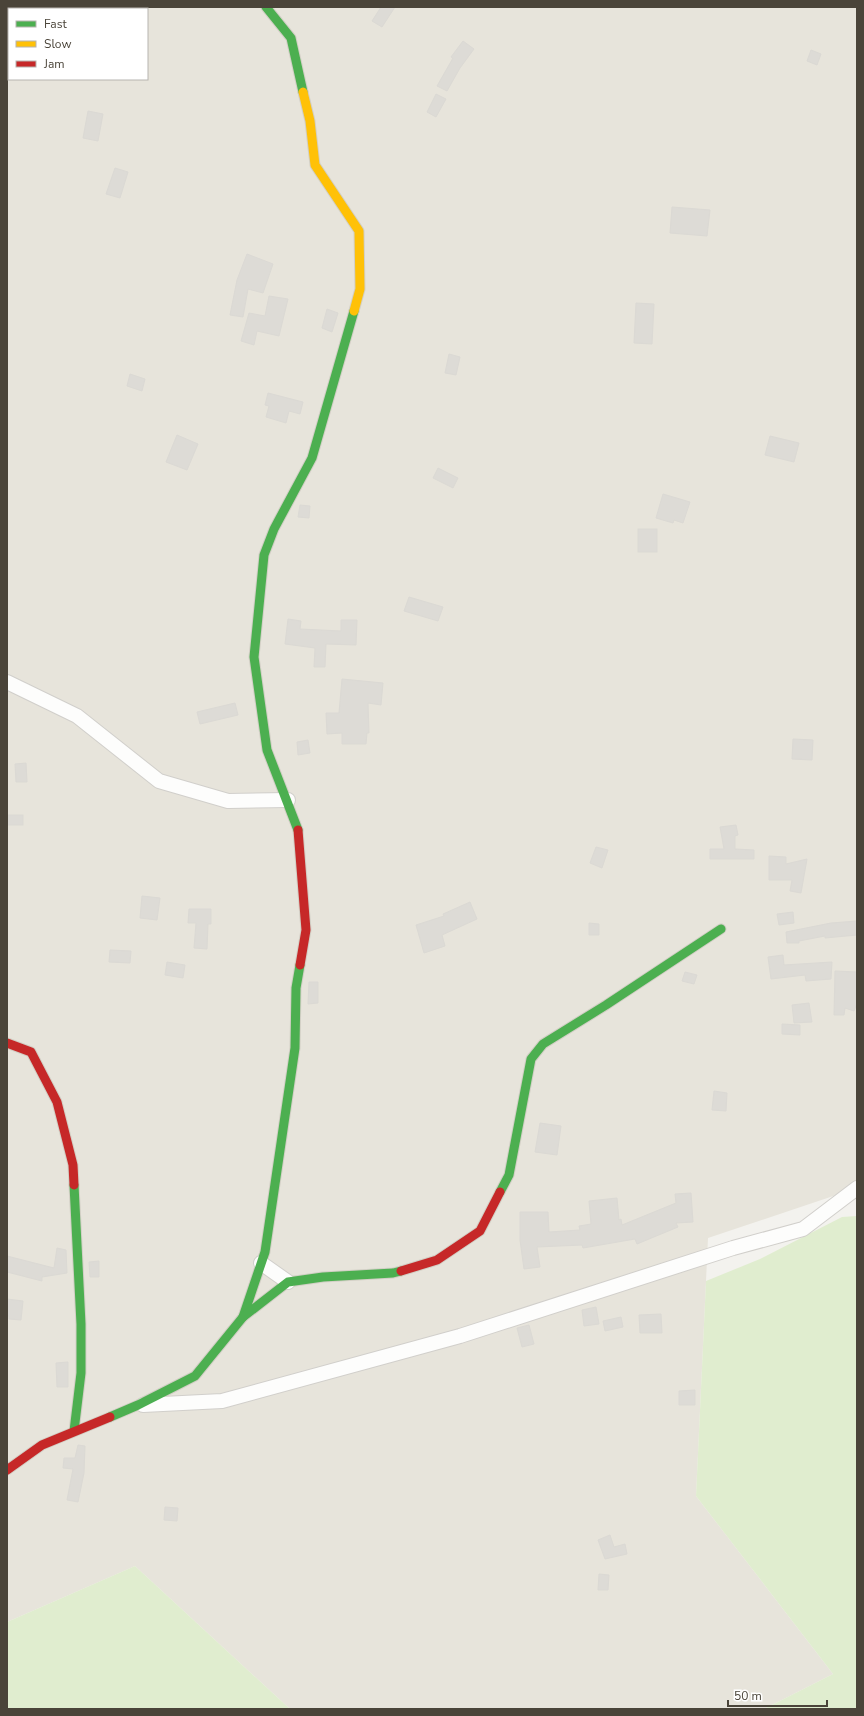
<svg xmlns="http://www.w3.org/2000/svg" width="864" height="1716" font-family="'Nunito Sans',sans-serif">
<style>
.residential{fill:#e7e4db;fill-rule:evenodd}
.green{fill:#e0edcf}
.building{fill:#dddbd6;stroke:#dbd9d4}
.lines{fill:none;stroke-linecap:round;stroke-linejoin:round}
.street-casing{stroke:#d1cfcb;stroke-width:16}
.fast-casing{stroke:#d2cfc5;stroke-width:11}
.slow-casing{stroke:#d2cfc5;stroke-width:11}
.jam-casing{stroke:#d2cfc5;stroke-width:11}
.street{stroke:#fdfdfc;stroke-width:14}
.fast{stroke:#4caf50;stroke-width:9}
.slow{stroke:#ffc107;stroke-width:9}
.jam{stroke:#c62828;stroke-width:9}
</style>
<rect width="100%" height="100%" fill="#f3f2ee"/>
<path class="residential" d="M 7,7 L 857,7 L 857,1188 L 708,1238 L 696,1496 L 833,1674 L 764,1709 L 290,1709 L 135,1566 L 7,1622 ZM 9,9 L 147,9 L 147,79 L 9,79 Z"/>
<g class="green">
<polygon points="857,1216 857,1709 764,1709 833,1674 696,1496 706,1281 760,1259 842,1217"/>
<polygon points="135,1566 290,1709 7,1709 7,1622"/>
</g>
<g class="building">
<polygon points="381,7 395,7 382,27 372,21"/>
<polygon points="463,41 474,49 460,68 447,91 437,86 453,58 451,57"/>
<polygon points="811,50 821,54 817,65 807,61"/>
<polygon points="436,94 446,99 436,117 427,112"/>
<polygon points="88,111 103,114 98,141 83,138"/>
<polygon points="115,168 128,172 120,198 106,194"/>
<polygon points="672,207 710,210 707,236 670,233"/>
<polygon points="247,254 273,264 263,293 248,289 243,317 230,315 237,280"/>
<polygon points="269,296 288,299 279,336 257,331 254,345 241,341 249,313 265,316"/>
<polygon points="636,303 654,304 652,344 634,343"/>
<polygon points="327,309 338,313 332,332 322,328"/>
<polygon points="449,354 460,357 456,375 445,373"/>
<polygon points="130,374 145,379 142,391 127,386"/>
<polygon points="268,393 303,402 300,414 289,411 286,423 266,417 269,406 265,405"/>
<polygon points="177,435 198,444 187,470 166,462"/>
<polygon points="770,436 799,443 794,462 765,455"/>
<polygon points="438,468 458,478 453,488 433,478"/>
<polygon points="663,494 690,502 683,523 674,520 673,523 656,518"/>
<polygon points="300,505 310,506 309,518 298,517"/>
<rect x="638" y="529" width="19" height="23"/>
<polygon points="409,597 443,607 438,621 404,611"/>
<polygon points="288,619 301,621 300,629 341,631 341,620 357,620 356,645 326,644 325,667 314,667 315,648 285,644"/>
<polygon points="342,679 383,683 381,705 368,703 369,733 367,733 366,744 342,744 342,733 327,734 326,713 339,713"/>
<polygon points="235,703 238,715 200,724 197,712"/>
<polygon points="793,739 813,740 812,760 792,759"/>
<polygon points="308,740 310,753 298,755 297,742"/>
<polygon points="26,763 27,782 16,782 15,764"/>
<rect x="7" y="815" width="16" height="10"/>
<polygon points="736,825 738,835 735,836 735,849 754,850 754,859 710,859 710,849 724,849 720,827"/>
<polygon points="596,847 608,850 602,868 590,863"/>
<polygon points="769,856 786,857 786,864 807,859 801,893 790,891 792,880 769,880"/>
<polygon points="142,896 160,898 157,920 140,918"/>
<polygon points="470,902 477,919 442,935 445,946 424,953 416,925 444,916 443,914"/>
<polygon points="189,909 211,909 211,924 208,924 207,949 194,948 196,923 188,923"/>
<polygon points="793,912 794,923 779,925 777,914"/>
<polygon points="857,921 857,935 825,938 825,936 799,941 799,943 787,943 786,932 831,923"/>
<polygon points="589,923 599,924 599,935 589,935"/>
<polygon points="110,950 131,951 130,963 109,962"/>
<polygon points="783,955 784,965 832,962 831,979 806,981 805,975 771,979 768,957"/>
<polygon points="167,962 185,965 183,978 165,975"/>
<polygon points="835,971 857,972 857,1004 854,1011 845,1008 844,1015 834,1015"/>
<polygon points="685,972 697,975 694,984 682,981"/>
<polygon points="309,982 318,982 318,1003 308,1004"/>
<polygon points="809,1003 812,1022 794,1023 792,1005"/>
<polygon points="782,1024 800,1025 800,1035 782,1034"/>
<polygon points="714,1091 727,1093 726,1111 712,1110"/>
<polygon points="540,1123 561,1126 557,1155 535,1152"/>
<polygon points="691,1193 693,1222 676,1223 678,1227 637,1244 635,1239 583,1248 582,1245 537,1247 540,1267 524,1269 520,1240 520,1212 548,1212 549,1232 580,1230 579,1226 591,1224 589,1201 617,1198 619,1220 621,1219 622,1225 676,1203 675,1194"/>
<polygon points="57,1248 66,1250 67,1273 42,1277 42,1281 7,1272 7,1256 54,1268"/>
<polygon points="99,1261 99,1277 90,1277 89,1262"/>
<polygon points="7,1299 23,1301 21,1320 9,1319 9,1316 7,1316"/>
<polygon points="596,1307 599,1324 584,1326 582,1310"/>
<polygon points="661,1314 662,1333 640,1333 639,1315"/>
<polygon points="621,1317 623,1327 605,1331 603,1321"/>
<polygon points="529,1325 534,1344 522,1347 517,1328"/>
<polygon points="68,1362 68,1387 57,1387 56,1363"/>
<polygon points="695,1390 695,1405 679,1405 679,1391"/>
<polygon points="78,1445 85,1446 84,1473 78,1502 67,1500 73,1469 63,1468 64,1458 75,1458"/>
<polygon points="165,1507 178,1508 177,1521 164,1520"/>
<polygon points="610,1535 614,1547 625,1544 627,1554 605,1559 598,1540"/>
<polygon points="599,1574 609,1575 608,1590 598,1590"/>
</g>
<g class="lines">
<g class="street-casing">
<g id="street">
<polyline points="7,682 77,716 159,781 228,801 288,800"/>
<polyline points="261,1263 288,1282"/>
<polyline points="143,1405 222,1401 460,1336 733,1248 803,1229 857,1188"/>
</g>
</g>
<g class="fast-casing">
<g id="fast">
<polyline points="266,7 291,38 303,92"/>
<polyline points="298,830 267,750 254,657 264,555 274,529 312,458 354,311"/>
<polyline points="500,1192 509,1175 531,1059 543,1044 606,1005 721,929"/>
<polyline points="243,1317 265,1252 295,1048 296,988 300,965"/>
<polyline points="110,1417 138,1405 195,1376 243,1317 288,1282 323,1277 393,1273 401,1271"/>
<polyline points="74,1431 81,1373 81,1324 74,1185"/>
</g>
</g>
<g class="slow-casing">
<polyline id="slow" points="303,92 310,121 315,165 359,231 360,289 354,311"/>
</g>
<g class="jam-casing">
<g id="jam">
<polyline points="298,830 306,930 300,965"/>
<polyline points="7,1043 31,1052 57,1102 73,1165 74,1185"/>
<polyline points="401,1271 437,1260 480,1231 500,1192"/>
<polyline points="7,1470 42,1445 110,1417"/>
</g>
</g>
<use href="#street" class="street"/>
<use href="#fast" class="fast"/>
<use href="#slow" class="slow"/>
<use href="#jam" class="jam"/>
</g>
<rect width="864" height="1716" fill="none" stroke="#4a4439" stroke-width="16"/>
<rect x="8" y="8" width="140" height="72" fill="#ffffff" stroke="#b7b4b0"/>
<rect x="16" y="21" width="20" height="6" fill="#4caf50" stroke="#b7b4b0"/>
<text x="44" y="28" font-size="12" fill="#4a4439">Fast</text>
<rect x="16" y="41" width="20" height="6" fill="#ffc107" stroke="#b7b4b0"/>
<text x="44" y="48" font-size="12" fill="#4a4439">Slow</text>
<rect x="16" y="61" width="20" height="6" fill="#c62828" stroke="#b7b4b0"/>
<text x="44" y="68" font-size="12" fill="#4a4439">Jam</text>
<path d="M728 1700v6h99v-6" fill="none" stroke="#4a4439" stroke-width="2"/>
<text x="734" y="1700" font-size="12" fill="#4a4439" stroke="#ffffff" stroke-width="3" paint-order="stroke">50 m</text>
</svg>
